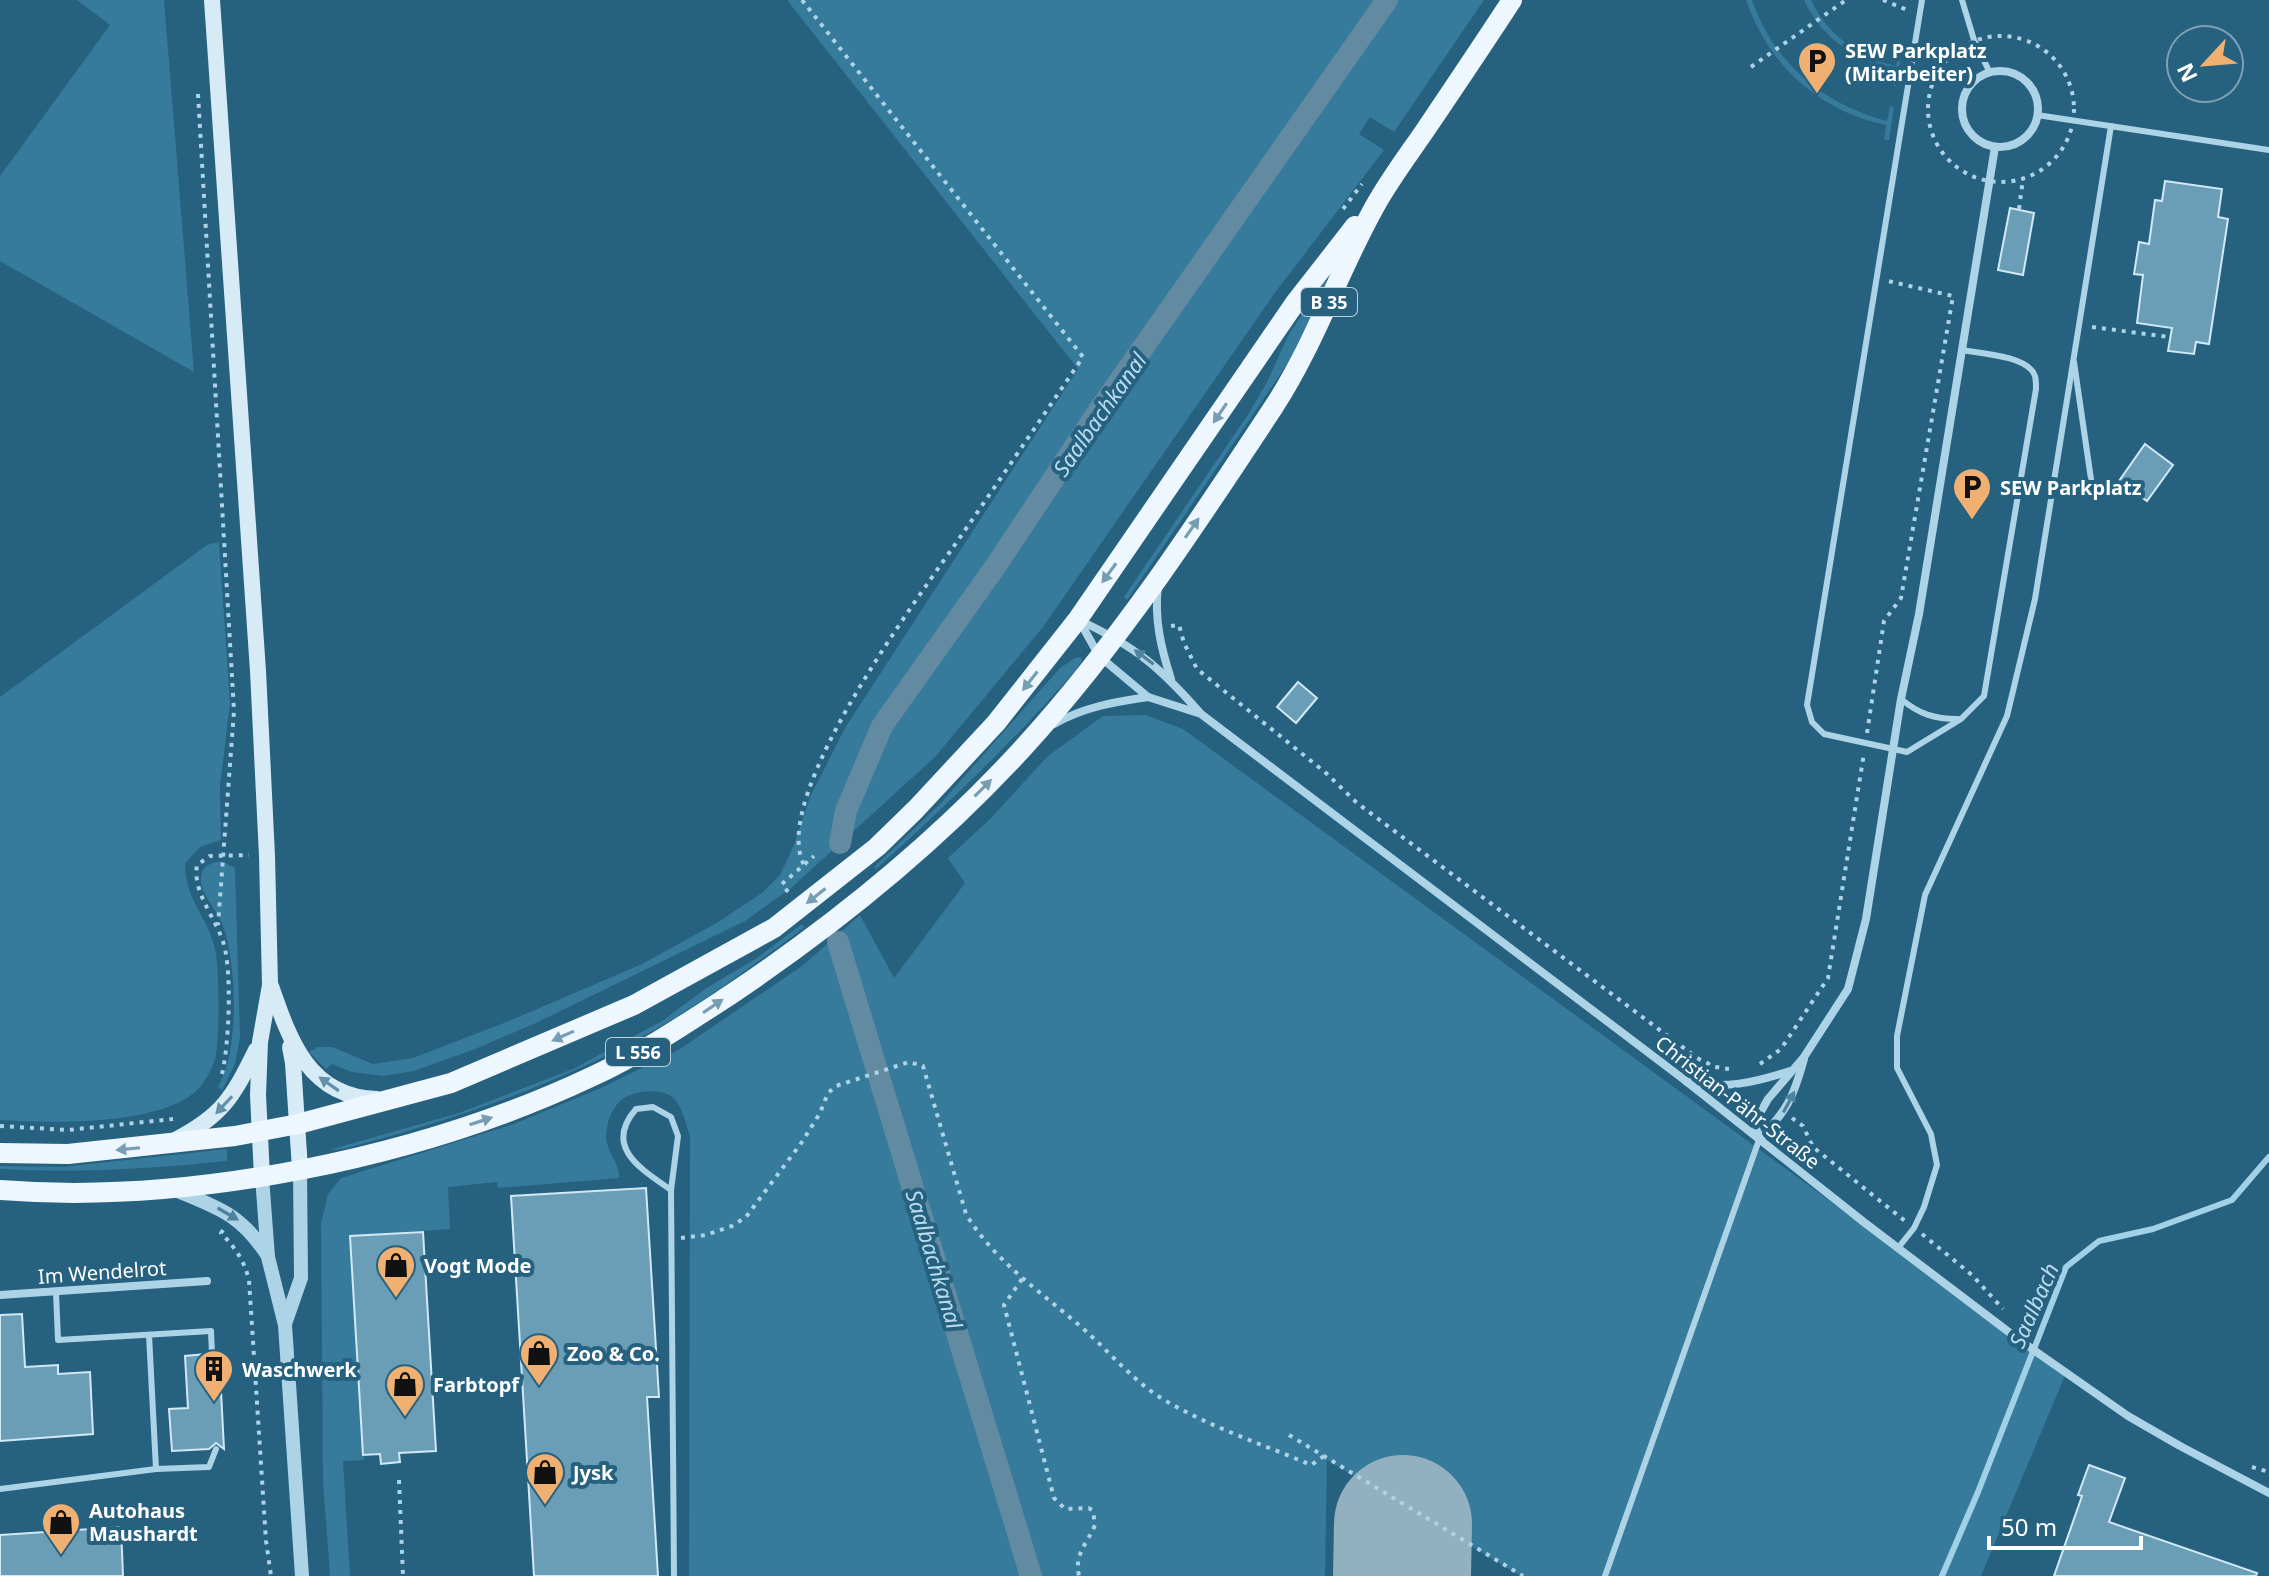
<svg xmlns="http://www.w3.org/2000/svg" width="2269" height="1576" font-family="'Noto Sans',sans-serif">
<style>
.green{fill:#367a9c}
.lines{fill:none;stroke-linecap:round;stroke-linejoin:round}
.stream{stroke:#a1d1e7;stroke-width:6}
.canal{stroke:#628ba1;stroke-width:22}
.runway{stroke:#92b0c0;stroke-width:138}
.building{fill:#6a9db6;stroke:#d0e9f5;stroke-width:2}
.path{stroke:#add3e6;stroke-width:4;stroke-dasharray:4 6;stroke-linecap:butt}
.service{stroke:#add3e6;stroke-width:6}
.minor{stroke:#add3e6;stroke-width:8}
.tertiary{stroke:#add3e6;stroke-width:14}
.secondary{stroke:#d6ebf6;stroke-width:16}
.primary{stroke:#eef7fd;stroke-width:20}
.oneway{fill:#769db2}
.oneway2{fill:#4e839f}
.oneway3{fill:#6491a9}
.labels{text-anchor:middle;dominant-baseline:central;stroke-width:8;stroke-linejoin:round;paint-order:stroke}
.shield{fill:#266180;stroke:#bed0d9;stroke-width:2}
.shield-label{font-size:18px;font-weight:bold;fill:#fff}
.poi-label{font-size:20px;font-weight:bold;fill:#fff;stroke:#266180;text-anchor:start}
.street-label{font-size:20px;fill:#fff;stroke:#266180}
.water-label{font-size:22px;font-style:italic;fill:#b8dcee;stroke:#266180}
</style>
<rect width="100%" height="100%" fill="#266180"/>
<g class="green">
<polygon points="77,0 164,0 194,372 0,261 0,176 110,25"/>
<polygon points="787,0 1484,0 1394,132 1370,117 1359,134 1384,150 1274,294 1043,627 935,757 791,888 745,921 536,1023 475,1049 414,1071 383,1076 352,1072 332,1064 326,1069 309,1052 318,1047 332,1047 373,1064 413,1058 509,1021 642,964 715,924 762,893 780,875 794,845 810,797 845,728 1078,369"/>
<path d="M 1746,0 L 1752,0 C 1774,63 1823,104 1887,121 L 1890,106 L 1894,107 L 1889,140 L 1884,140 L 1886,125 C 1818,110 1769,66 1746,0 Z"/>
<path d="M 1804,0 L 1811,0 C 1827,34 1859,58 1896,66 L 1899,51 L 1902,52 L 1896,86 L 1893,86 L 1895,72 C 1856,60 1821,38 1804,0 Z"/>
<polygon points="1324,281 1328,282 1288,363 1127,600 1124,597 1249,413 1267,382 1289,334"/>
<path d="M 219,542 L 230,703 L 220,786 L 221,840 L 200,847 L 185,863 C 185,903 210,917 216,954 C 219,975 220,1040 215,1059 C 213,1066 206,1080 201,1086 C 167,1127 49,1123 0,1120 L 0,697 L 207,545 Z"/>
<path d="M 1081,657 L 1082,661 L 1075,671 C 1013,742 946,806 876,869 L 874,867 L 939,805 L 1060,668 L 1075,658 Z"/>
<path d="M 1146,715 L 1183,729 L 2066,1373 L 1981,1576 L 1521,1576 L 1327,1460 L 1325,1576 L 689,1576 L 690,1136 C 686,1125 683,1110 676,1101 C 666,1087 637,1090 624,1098 C 612,1106 606,1123 606,1137 C 607,1153 620,1163 619,1178 L 498,1188 L 497,1182 L 448,1187 L 450,1229 L 350,1236 L 364,1460 L 343,1461 L 350,1576 L 330,1576 L 323,1481 L 321,1223 L 328,1194 L 341,1178 L 514,1124 L 601,1088 L 680,1049 L 802,966 L 860,915 L 894,978 L 965,883 L 948,858 L 991,818 L 1048,756 L 1103,716 Z"/>
<path d="M 221,861 L 235,868 L 240,1037 L 235,1064 L 222,1090 L 218,1087 C 240,1050 237,963 222,923 C 217,910 200,894 201,879 C 201,866 210,863 221,861 Z"/>
<path d="M 802,924 L 805,927 C 755,964 704,1003 649,1033 C 553,1087 449,1121 343,1149 L 329,1150 L 459,1113 L 573,1069 L 662,1021 L 708,987 L 757,958 Z"/>
<path d="M 227,1149 L 227,1161 C 151,1169 76,1173 0,1169 L 0,1166 L 62,1167 Z"/>
</g>
<g class="lines">
<polyline class="stream" points="1942,1576 1978,1492 2066,1267 2099,1241 2153,1229 2232,1200 2269,1157"/>
<g class="canal">
<polyline points="840,843 846,811 882,726 995,567 1100,409 1387,0"/>
<polyline points="838,942 1031,1576"/>
</g>
<polyline class="runway" points="1402,1576 1403,1524"/>
</g>
<g class="building">
<polygon points="2165,181 2222,189 2218,217 2228,219 2209,344 2196,342 2194,354 2168,351 2172,328 2137,323 2143,275 2134,274 2139,242 2149,244 2155,200 2162,201"/>
<polygon points="2010,208 2034,213 2023,275 1998,270"/>
<polygon points="2145,444 2173,465 2147,501 2119,481"/>
<polygon points="1298,682 1317,698 1296,723 1277,707"/>
<polygon points="646,1188 659,1397 647,1397 658,1576 534,1576 511,1196"/>
<polygon points="423,1232 436,1451 399,1453 400,1462 381,1464 380,1454 363,1455 350,1236"/>
<polygon points="22,1314 25,1367 58,1365 58,1374 90,1372 93,1434 0,1441 0,1315"/>
<polygon points="219,1353 224,1449 216,1443 209,1449 172,1451 169,1409 188,1408 185,1356 206,1354 209,1359 213,1360"/>
<polygon points="2089,1465 2125,1478 2109,1522 2257,1573 2256,1576 2054,1576 2082,1496 2078,1495"/>
<polygon points="121,1527 123,1576 0,1576 0,1535"/>
</g>
<g class="lines">
<g class="path">
<path d="M 802,0 L 1083,357 C 1043,416 1003,475 963,533 C 922,593 768,796 804,865"/>
<polyline points="1883,0 1910,11"/>
<circle cx="2001" cy="109" r="73"/>
<polyline points="1751,67 1846,0"/>
<polyline points="198,94 234,711 218,925"/>
<polyline points="1343,209 1362,184"/>
<polyline points="2019,209 2023,179"/>
<polyline points="2092,327 2169,337"/>
<polyline points="1171,626 1179,625 1184,643 1197,669 1326,773 1357,803 1697,1058 1715,1067 1729,1069"/>
<polyline points="1867,733 1884,621 1901,598 1953,296 1888,281"/>
<polyline points="788,892 782,884 814,856"/>
<polyline points="1760,1064 1781,1049 1828,978 1864,753"/>
<path d="M 222,1074 C 229,1045 232,974 224,945 C 217,919 192,893 197,865 L 210,856 L 249,855"/>
<polyline points="1792,1118 1803,1126 1813,1147 1905,1221"/>
<polyline points="0,1126 68,1130 173,1119"/>
<path d="M 223,1230 L 221,1233 C 236,1249 244,1260 249,1280 L 266,1541 L 271,1576"/>
<polyline points="1922,1234 1972,1275 2003,1309"/>
<path d="M 681,1238 L 706,1235 L 732,1226 L 746,1217 L 802,1142 L 820,1113 L 828,1093 L 836,1086 L 909,1062 L 923,1066 L 966,1214 C 996,1264 1046,1295 1088,1333 C 1112,1355 1133,1380 1161,1398 C 1207,1426 1262,1444 1311,1465 L 1324,1456"/>
<path d="M 1022,1279 L 1004,1305 L 1054,1498 L 1065,1509 L 1089,1508 L 1093,1511 L 1095,1525 C 1087,1544 1074,1554 1079,1576"/>
<polyline points="1289,1435 1523,1576"/>
<polyline points="2252,1467 2269,1472"/>
<polyline points="399,1480 403,1576"/>
</g>
<g class="service">
<path d="M 1922,0 L 1807,705 L 1812,722 L 1824,734 L 1907,752 L 1961,719 L 1984,696 L 2036,389 C 2036,385 2036,380 2035,376 C 2029,356 1979,353 1961,350"/>
<polyline points="1962,0 1974,40 1990,73"/>
<polyline points="2037,115 2269,150"/>
<polyline points="2074,362 2093,493"/>
<path d="M 1901,699 C 1919,714 1934,719 1958,719"/>
<path d="M 671,1190 C 641,1169 603,1147 636,1109 L 653,1107 L 671,1117 L 678,1136 L 671,1190 L 674,1576"/>
<polyline points="1898,1248 1914,1228 1924,1207 1937,1165 1931,1134 1897,1068 1897,1036 1925,895 2007,716 2035,599 2111,126"/>
<polyline points="56,1292 58,1340 211,1331 212,1354"/>
<polyline points="149,1335 156,1469"/>
<polyline points="0,1489 156,1469 209,1467 216,1449"/>
<polyline points="1605,1576 1759,1140"/>
</g>
<g class="minor">
<circle cx="2000" cy="109" r="38"/>
<path d="M 1158,586 C 1154,619 1161,648 1171,679"/>
<path d="M 1079,620 C 1136,647 1160,667 1201,714 L 1686,1081 L 1865,1223 L 2018,1339 L 2128,1416 L 2180,1446 L 2269,1493"/>
<polyline points="1079,620 1099,656 1148,697 1198,713"/>
<path d="M 1054,724 C 1084,707 1114,702 1148,697"/>
<path d="M 1687,1082 C 1726,1089 1753,1083 1790,1071"/>
<polyline points="1759,1140 1756,1127 1759,1115 1768,1099 1804,1057 1848,989 1866,919 1901,699 1919,614 1995,147"/>
<path d="M 1759,1140 C 1787,1110 1793,1099 1804,1059"/>
<polyline points="0,1295 207,1281"/>
</g>
<g class="tertiary">
<polyline points="262,1177 268,1257 285,1325 302,1576"/>
<path d="M 173,1189 C 218,1208 240,1213 268,1256"/>
<polyline points="285,1324 301,1278 300,1169"/>
</g>
<g class="secondary">
<polyline points="212,0 258,671 267,856 270,985 260,1042 258,1095 262,1177"/>
<path d="M 271,986 C 290,1041 309,1097 377,1099"/>
<polyline points="290,1047 293,1063 300,1169"/>
<path d="M 175,1140 C 222,1116 233,1097 256,1050"/>
</g>
<g class="primary">
<polyline points="0,1153 68,1154 235,1136 298,1124 451,1083 634,1005 774,928 877,847 916,809 996,723 1078,619 1295,303 1355,226"/>
<path d="M 0,1190 C 190,1205 419,1158 591,1077 C 641,1054 687,1023 733,993 C 837,923 938,841 1023,748 C 1118,644 1196,525 1273,408 C 1315,344 1338,272 1375,206 C 1390,179 1409,154 1426,129 C 1455,86 1484,43 1512,0"/>
</g>
</g>
<defs><path id="oneway-solid" d="M-6-.8H1V-3.2L6.5 0L1 3.2V.8H-6Z" transform="scale(2)"/></defs>
<g class="oneway">
<use href="#oneway-solid" transform="translate(1220 413) rotate(124)"/>
<use href="#oneway-solid" transform="translate(1192 528) rotate(-55)"/>
<use href="#oneway-solid" transform="translate(1109 573) rotate(126)"/>
<use href="#oneway-solid" transform="translate(1030 681) rotate(128)"/>
<use href="#oneway-solid" transform="translate(983 788) rotate(-45)"/>
<use href="#oneway-solid" transform="translate(816 896) rotate(142)"/>
<use href="#oneway-solid" transform="translate(713 1006) rotate(-34)"/>
<use href="#oneway-solid" transform="translate(563 1036) rotate(156)"/>
<use href="#oneway-solid" transform="translate(481 1121) rotate(-18)"/>
<use href="#oneway-solid" transform="translate(128 1149) rotate(174)"/>
</g>
<g class="oneway2">
<use href="#oneway-solid" transform="translate(1144 657) rotate(-143)"/>
<use href="#oneway-solid" transform="translate(1789 1102) rotate(-62)"/>
<use href="#oneway-solid" transform="translate(228 1214) rotate(30)"/>
</g>
<g class="oneway3">
<use href="#oneway-solid" transform="translate(329 1084) rotate(-145)"/>
<use href="#oneway-solid" transform="translate(224 1105) rotate(133)"/>
</g>
<defs>
<g id="parking-pin" transform="scale(2)"><path d="M0 17L-7.5 6A9.5 9.5 0 1 1 7.5 6Z" fill="#efb072" stroke="#266180"/><path d="M-3.5-5.5H1a3.5 3.5 0 0 1 0 7H-1V5.5H-3.5ZM-1-3.4V-.6H.8a1.4 1.4 0 0 0 0-2.8Z" fill="#111"/></g>
<g id="shop-pin" transform="scale(2)"><path d="M0 17L-7.5 6A9.5 9.5 0 1 1 7.5 6Z" fill="#efb072" stroke="#266180"/><path d="M-5-2.5h2.3a2.7 3.5 0 0 1 5.4 0H5L5.5 6h-11ZM-1.5-2.5h3a1.5 2.3 0 0 0-3 0Z" fill="#111"/></g>
<g id="building-pin" transform="scale(2)"><path d="M0 17L-7.5 6A9.5 9.5 0 1 1 7.5 6Z" fill="#efb072" stroke="#266180"/><path d="M-4-6H4V6H1V3H-1V6H-4ZM-2.5-4.3h1.7v1.8h-1.7ZM.8-4.3h1.7v1.8H.8ZM-2.5-1h1.7V.8h-1.7ZM.8-1h1.7V.8H.8Z" fill="#111"/></g>
</defs>
<g fill-rule="evenodd">
<use href="#parking-pin" x="1817" y="61"/>
<use href="#parking-pin" x="1972" y="487"/>
<use href="#shop-pin" x="396" y="1265"/>
<use href="#shop-pin" x="539" y="1353"/>
<use href="#building-pin" x="214" y="1369"/>
<use href="#shop-pin" x="405" y="1384"/>
<use href="#shop-pin" x="545" y="1472"/>
<use href="#shop-pin" x="61" y="1522"/>
</g>
<g class="labels">
<g class="shield">
<rect x="1301" y="288" width="56" height="28" rx="6"/>
<rect x="606" y="1038" width="64" height="28" rx="6"/>
</g>
<g class="shield-label">
<text x="1329" y="302">B 35</text>
<text x="638" y="1052">L 556</text>
</g>
<g class="poi-label">
<text x="1845" y="50">SEW Parkplatz<tspan x="1845" dy="23">(Mitarbeiter)</tspan></text>
<text x="2000" y="487">SEW Parkplatz</text>
<text x="424" y="1265">Vogt Mode</text>
<text x="567" y="1353">Zoo &amp; Co.</text>
<text x="242" y="1369">Waschwerk</text>
<text x="433" y="1384">Farbtopf</text>
<text x="573" y="1472">Jysk</text>
<text x="89" y="1510">Autohaus<tspan x="89" dy="23">Maushardt</tspan></text>
</g>
<g class="street-label">
<text transform="translate(1738 1102) rotate(38)">Christian-Pähr-Straße</text>
<text transform="translate(102 1272) rotate(-4)">Im Wendelrot</text>
</g>
<g class="water-label">
<text transform="translate(1099 414) rotate(-55)">Saalbachkanal</text>
<text transform="translate(935 1259) rotate(73)">Saalbachkanal</text>
<text transform="translate(2033 1305) rotate(-66)">Saalbach</text>
</g>
</g>
<g transform="translate(2205 64) rotate(244)"><circle r="38" fill="#266180" stroke="#7da0b3" stroke-width="2"/>
<path d="M0-6L14 30L0 20L-14 30Z" fill="#efb072"/>
<text y="-12" font-size="22" font-weight="bold" text-anchor="middle" fill="#ffffff">N</text>
</g>
<path d="M1989 1536v12h152v-12" fill="none" stroke="#ffffff" stroke-width="4"/>
<text x="2001" y="1536" font-size="24" fill="#ffffff" stroke="#266180" stroke-width="6" paint-order="stroke">50 m</text>
</svg>
